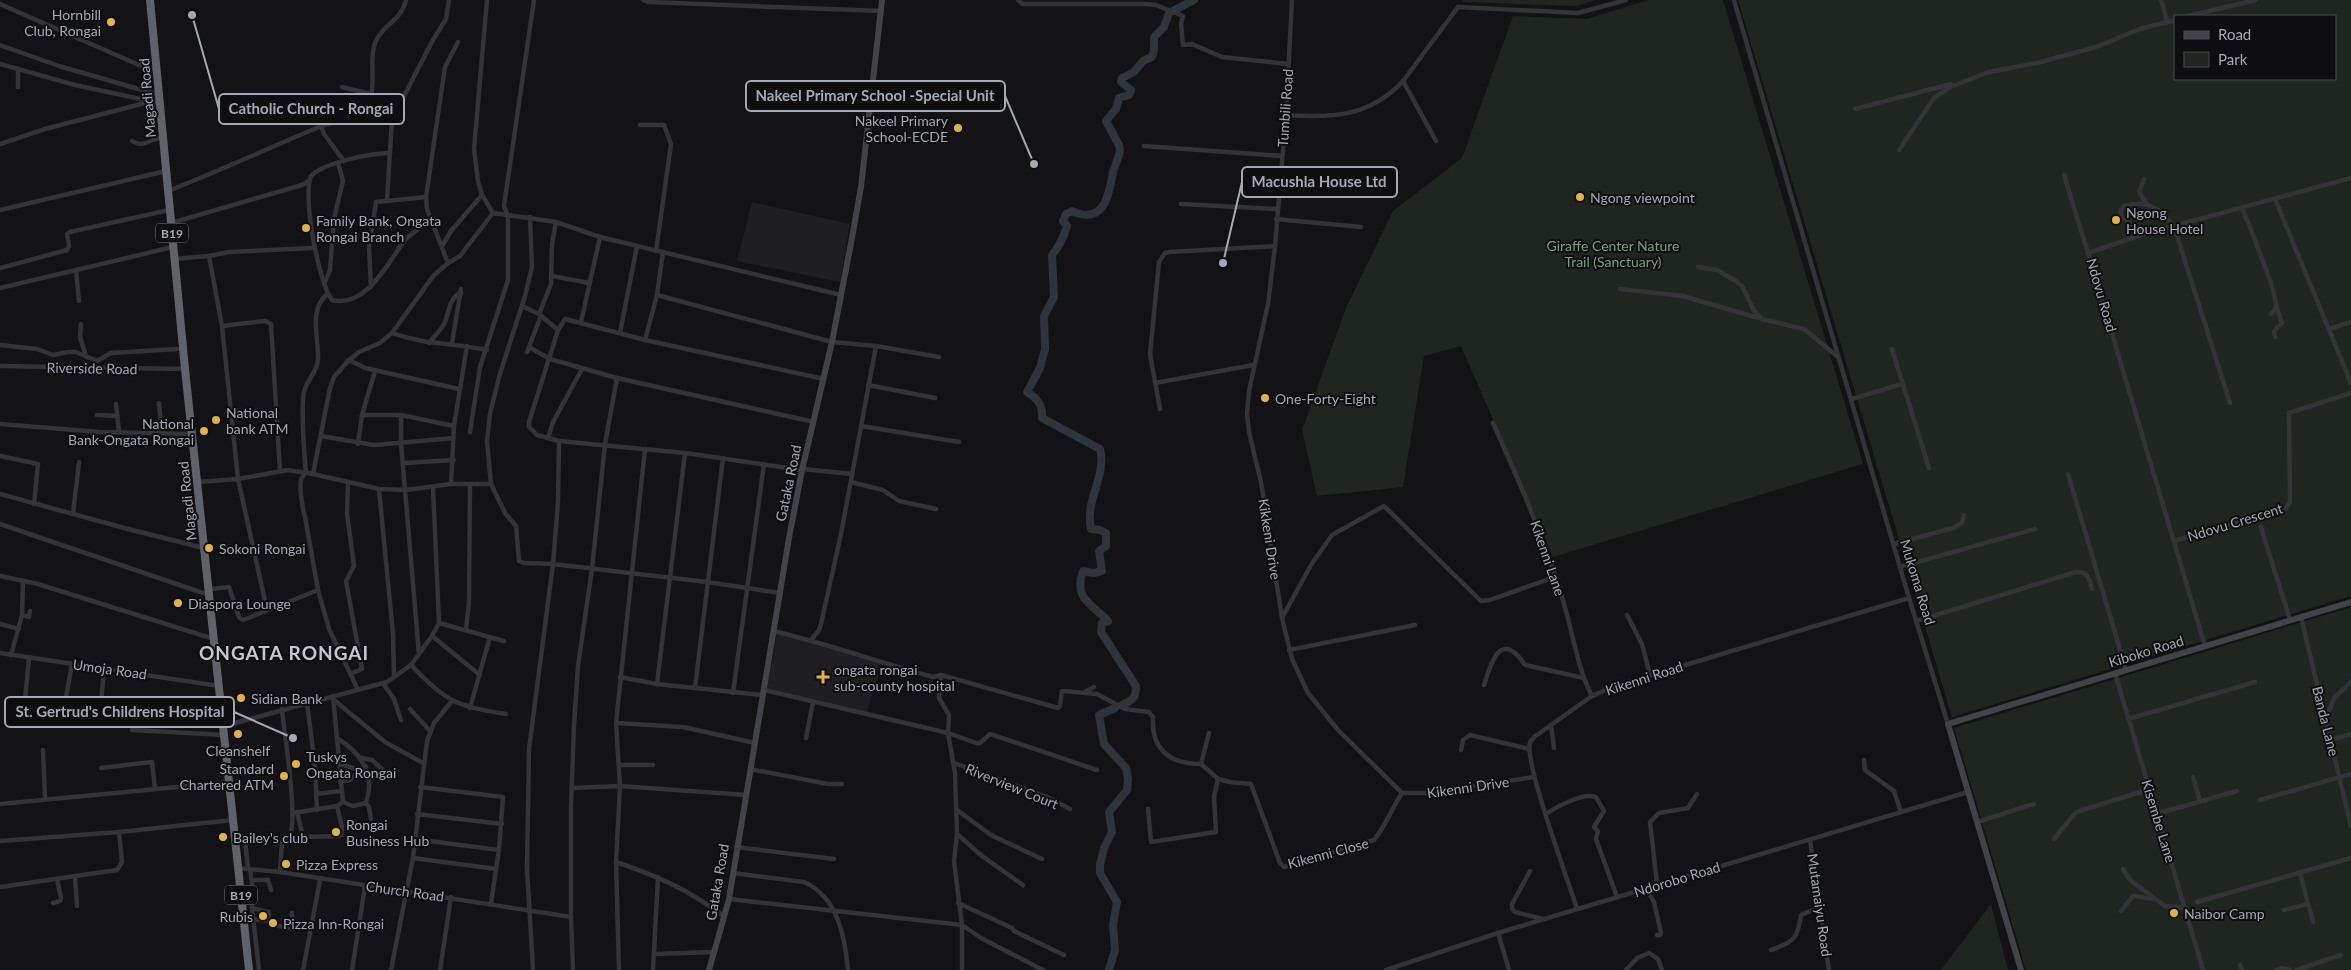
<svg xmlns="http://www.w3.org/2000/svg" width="2351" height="970" font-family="Lato,sans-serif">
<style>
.built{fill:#1f1f21}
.green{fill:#1f2620;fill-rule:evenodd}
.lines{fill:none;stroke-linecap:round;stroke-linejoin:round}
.river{stroke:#2d343b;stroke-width:8}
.street{stroke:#343438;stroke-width:4.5}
.secondary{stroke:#424348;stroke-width:6}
.highway{stroke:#606269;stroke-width:8}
.poi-dot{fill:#e2b33d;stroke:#0e0d0f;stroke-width:2}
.labels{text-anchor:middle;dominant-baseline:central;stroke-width:4;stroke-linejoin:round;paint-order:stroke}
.shield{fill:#0e0d0f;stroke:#787a82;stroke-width:1}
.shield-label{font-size:12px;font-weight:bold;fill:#a5a9b3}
.poi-label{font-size:14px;fill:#a5a9b3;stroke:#0e0d0f;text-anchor:start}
.street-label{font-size:14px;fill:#a5a9b3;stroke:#0e0d0f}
.park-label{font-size:14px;fill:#7e9d81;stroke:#0e0d0f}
.district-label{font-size:19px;font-weight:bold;letter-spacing:1px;fill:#c6c8d0;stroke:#0e0d0f}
.leader{fill:none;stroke:#a5a9b3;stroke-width:2}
.callout-dot{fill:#a5a9b3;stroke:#0e0d0f;stroke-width:2}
.callout{fill:#0e0d0f;stroke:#a5a9b3;stroke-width:2}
.callout-label{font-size:15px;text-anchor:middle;font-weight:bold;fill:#a5a9b3}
</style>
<rect width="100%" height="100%" fill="#131214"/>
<g class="built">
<polygon points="752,202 850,224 840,282 737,261"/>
<polygon points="777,633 882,664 867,712 767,689"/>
</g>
<g class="green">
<polygon points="1462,0 1595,0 1577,6 1462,2"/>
<polygon points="1648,0 1723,0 1863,464 1553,557 1461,346 1424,356 1403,487 1317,496 1302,430 1346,308 1393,211 1462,158 1513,16 1587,19"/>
<path d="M 1738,0 L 2351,0 L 2351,596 L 1952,717 ZM 2175,16 L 2335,16 L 2335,79 L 2175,79 Z"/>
<polygon points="2351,607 2351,970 2026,970 1954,728"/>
<polygon points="1991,904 2008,970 1941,970"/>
</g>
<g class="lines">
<g class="river">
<path d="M 1122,705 C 1133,700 1136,698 1136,686 L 1101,632 L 1102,623 L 1108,621 C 1092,604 1073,599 1083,571 L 1094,573 L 1102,571 L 1099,551 L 1106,546 L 1106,533 L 1100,530 L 1091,529 C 1084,502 1107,476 1100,449 L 1042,418 C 1043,405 1037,398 1027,392 L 1040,368 L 1045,349 L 1044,316 L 1054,297 L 1052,255 C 1058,248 1064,236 1067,226 L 1063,221 L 1066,214 L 1072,211 C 1104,226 1109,195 1113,172 C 1115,165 1119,158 1120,150 L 1119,145 L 1106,121 L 1116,109 L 1119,98 L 1129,95 L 1131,90 L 1121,82 L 1122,78 L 1134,72 L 1143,61 L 1152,57 L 1154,50 L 1154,37 L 1164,27 L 1169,13 L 1194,0"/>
<polyline points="1109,970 1115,950 1113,925 1117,902 1100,873 1100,865 1104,848 1112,832 1109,812 1127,790 1128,779 1126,768 1104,744 1099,715 1115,708"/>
</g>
<g class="street">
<polyline points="487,0 474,149 478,181 482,195 493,213 556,222 600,237 841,295"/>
<polyline points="643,0 648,2 881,11"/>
<polyline points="1018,0 1023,4 1146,4 1156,5 1183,16 1181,24 1183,45 1192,44 1222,57 1288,64"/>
<polyline points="1292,0 1286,115 1275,246 1268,304 1249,391 1247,414 1249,432 1261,482 1282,618 1292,659 1308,693 1338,730 1402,793"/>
<polyline points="1734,0 1909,598 1948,724"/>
<polyline points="2161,0 2167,21"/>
<polyline points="0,4 148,69 156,69"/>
<polyline points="1458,7 1578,13 1626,0"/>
<polyline points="2188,16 2256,0"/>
<polyline points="0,45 59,66 159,95"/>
<polyline points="0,64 75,85 159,103"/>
<polyline points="1403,81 1436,141"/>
<polyline points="18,87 18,69"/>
<polyline points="342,87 371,94"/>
<polyline points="1855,109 1951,84"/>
<path d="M 1286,115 C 1332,118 1370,117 1403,81 L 1458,7"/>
<polyline points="640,125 664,125 671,144 656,251"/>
<polyline points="321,126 324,134 344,161"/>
<path d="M 132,141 C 143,149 152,138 163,137"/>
<polyline points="0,144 45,129 145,103"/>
<polyline points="1144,146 1282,156"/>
<polyline points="1899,150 1934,98 1950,87 1989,72 2037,63 2096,47 2140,29 2175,20"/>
<path d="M 390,153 C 371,153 323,163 311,176 C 302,196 319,284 332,300 C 367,309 389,260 405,240 C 412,232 422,227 430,221"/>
<polyline points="2064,175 2088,253"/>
<polyline points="2144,179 2139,192 2147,204"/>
<path d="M 168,191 C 219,171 269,148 319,127 C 329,123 360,117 365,110 C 380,88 366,59 377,39 C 385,23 401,21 406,0"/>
<polyline points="2275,199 2351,383"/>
<polyline points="387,200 392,119 433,40 446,19 449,0"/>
<polyline points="1181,204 1277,209"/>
<path d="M 2242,208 C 2248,222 2279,298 2276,308 C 2275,310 2272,313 2271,314"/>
<polyline points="0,210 166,171"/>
<polyline points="530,217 532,267 525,296 499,377 490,414 487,441 491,484 505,513 516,526 519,561 524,563 553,564 707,582 780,593"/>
<polyline points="1276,219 1361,227"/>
<polyline points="171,223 302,185 309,181"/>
<path d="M 2144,234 L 2122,218 L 2120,212 L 2123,207 C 2144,198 2161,209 2174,226 L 2230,403"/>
<polyline points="442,246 451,231 482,195"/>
<polyline points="209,256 222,326 238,479 267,610"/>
<polyline points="174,259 209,256 229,252 314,248"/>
<polyline points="448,263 427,209 426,197 445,67 458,42"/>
<polyline points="1698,267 1717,270 1736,281 1742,286 1754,311 1762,319 1804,329 1838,357"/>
<polyline points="0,268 67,250 69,246 67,234 70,232 169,210"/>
<polyline points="76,270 79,301"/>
<polyline points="552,276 589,283"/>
<polyline points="325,282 330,270 334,219 343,181 338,163"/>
<polyline points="371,287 369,248 376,202 426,197"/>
<polyline points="0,288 173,247"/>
<polyline points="1620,289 1683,296 1758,318"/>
<path d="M 327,294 C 308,311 319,338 318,360 C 317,372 307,380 304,392 C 301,406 304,455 306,472 C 304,475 302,477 301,480 C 299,485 303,512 305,517 L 318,590 L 329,629 L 358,690"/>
<polyline points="657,295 832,342 876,346 939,357"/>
<polyline points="522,306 539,314 558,330"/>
<polyline points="539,314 551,284 552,244 556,222"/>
<polyline points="581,322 600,237"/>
<polyline points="81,324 80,337 86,356"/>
<polyline points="222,326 265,321 271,324 280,471"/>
<polyline points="2329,329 2351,322"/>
<path d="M 392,333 C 425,345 453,343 487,350"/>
<polyline points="620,333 637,246"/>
<polyline points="2275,337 2274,331 2282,323 2276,306"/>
<polyline points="645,340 657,295 663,252"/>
<path d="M 429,343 C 434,337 440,331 444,324 C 449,314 449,297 461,293"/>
<polyline points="452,343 461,289"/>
<polyline points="0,345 37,349 53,355 68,352 76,352 97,361 111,353 177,349"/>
<polyline points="529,347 550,359 617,378 814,422"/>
<polyline points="1892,349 1929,468"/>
<polyline points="527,352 541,316"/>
<polyline points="349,360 365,368 459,389"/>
<polyline points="0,366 185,369"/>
<polyline points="1155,383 1253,365"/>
<polyline points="868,385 935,398"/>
<polyline points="1852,399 1902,384"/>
<polyline points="159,403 162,433"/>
<polyline points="116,404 119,432"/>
<polyline points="1160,409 1150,354 1159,262 1165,253 1170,252 1275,246"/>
<polyline points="97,415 118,416"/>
<polyline points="362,415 401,415 454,426"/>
<polyline points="401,415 401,443 419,654"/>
<path d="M 1493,423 C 1518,479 1543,535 1561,594 C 1572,627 1576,665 1592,696"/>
<polyline points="0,424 99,432 192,434"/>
<polyline points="861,426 959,442"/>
<polyline points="470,432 480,367 508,280 508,216 504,206 534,0"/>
<polyline points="321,436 374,445 454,438"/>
<polyline points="548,438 553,422 582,369"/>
<polyline points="358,444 362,415 375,371"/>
<polyline points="0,456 38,464 34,504"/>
<polyline points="404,463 454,460"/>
<polyline points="803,469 852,474"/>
<polyline points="802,470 685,453 559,441 537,435 529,427 529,422 558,330 565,319 645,340 824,379"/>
<polyline points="313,474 330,388 334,377 349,360 359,352 380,343 392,333 434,275 448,263 460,256 493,213"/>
<polyline points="2068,474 2126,670"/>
<polyline points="198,482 238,479 288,470 313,474 379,489 406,490 451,484 491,484"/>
<polyline points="851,482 883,490 899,501 936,509"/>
<polyline points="348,483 347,514 354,566 346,581 362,669 350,674"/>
<polyline points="451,484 454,426 467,346"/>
<polyline points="379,489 393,634 394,676"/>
<polyline points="0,494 128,529 204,548"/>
<polyline points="73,514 79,462"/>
<polyline points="0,524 209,595"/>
<polyline points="2261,527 2290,620"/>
<polyline points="2174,541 2286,508 2290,502 2289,413 2351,393"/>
<polyline points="1894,544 1953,528 1962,523 1964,515"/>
<polyline points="1900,567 2035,529"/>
<polyline points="0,576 38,584 214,639"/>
<polyline points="210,589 229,587 239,617 243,620 318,590"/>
<polyline points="22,615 29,617 30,611"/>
<polyline points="1627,615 1642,644 1650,675"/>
<polyline points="2301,617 2351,826"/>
<polyline points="1282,618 1311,565 1332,535 1384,506 1481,601 1490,600 1555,577"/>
<path d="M 1917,621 L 2076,572 C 2088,571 2089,578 2092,589"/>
<polyline points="439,623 504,641"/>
<polyline points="0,624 19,629"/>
<polyline points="466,629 469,603 470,485"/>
<path d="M 774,631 C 827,644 879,662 933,677 L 941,675 L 1058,708 L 1060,706 L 1062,691 L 1097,694 L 1125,709 L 1149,712 L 1153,717 C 1151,749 1169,764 1201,764"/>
<polyline points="432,636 480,675"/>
<polyline points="811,640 819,630 821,624 841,534 876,346"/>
<polyline points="2205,646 2088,253 2144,234 2351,178"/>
<polyline points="1289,650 1415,625"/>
<polyline points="0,653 219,686"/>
<polyline points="11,655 22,615 23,581"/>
<polyline points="72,664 65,703 67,704 68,725 99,725 104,669"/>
<path d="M 411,665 C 447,702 455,706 506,714"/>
<polyline points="2115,673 2203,970"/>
<polyline points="941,675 939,698 949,715 948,733 955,773 957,834 954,861 962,925 962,970"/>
<polyline points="620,677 657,684 762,695"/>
<polyline points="383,683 394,699 401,720"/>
<polyline points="657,684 685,453"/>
<path d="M 1484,685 C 1491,662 1501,629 1525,665 L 1584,678"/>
<polyline points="695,688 723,458"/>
<polyline points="764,690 948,733 976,743 980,743 990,734 1097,770"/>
<polyline points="1085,692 1094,687"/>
<polyline points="733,693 764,464"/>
<polyline points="334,700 385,742 423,763"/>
<polyline points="50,702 65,703"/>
<polyline points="307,703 315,766 317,810"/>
<polyline points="470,708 490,637"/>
<polyline points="410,709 430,731"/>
<polyline points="2326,717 2335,697 2351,682"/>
<polyline points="2128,719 2255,682"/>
<polyline points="23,721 29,658"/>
<polyline points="616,723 683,727 755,743"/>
<polyline points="1551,725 1554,748"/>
<polyline points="224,726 387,682 411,665 432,636 439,623 433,487"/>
<polyline points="132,730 225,735"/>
<path d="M 1209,733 L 1201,764 L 1218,779 L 1230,782 L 1251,784 L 1280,863 L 1284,867 L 1374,840 C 1385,827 1392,808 1402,793"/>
<path d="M 337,738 C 361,753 376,774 366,803 L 369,807 L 371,819"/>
<polyline points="806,738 813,702"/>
<polyline points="2331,740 2351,734"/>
<polyline points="43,750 45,799"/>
<polyline points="1461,750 1463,740 1470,735 1529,749"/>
<polyline points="362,758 372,760 382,769"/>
<polyline points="1864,760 1865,770 1894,791 1901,812"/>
<polyline points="954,763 1047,797 1070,809"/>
<polyline points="339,764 360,770 366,767"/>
<polyline points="619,765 653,765"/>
<polyline points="101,768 152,762 155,789"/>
<polyline points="750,769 828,784 842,784"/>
<polyline points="2193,777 2200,801"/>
<polyline points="340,782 350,780 360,770"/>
<polyline points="420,787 503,797 499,850"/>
<polyline points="572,788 620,786 746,795"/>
<polyline points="1402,793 1431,793 1534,777"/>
<polyline points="316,794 341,791"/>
<polyline points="2260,800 2351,774"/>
<polyline points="343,802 353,806 366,803"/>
<polyline points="0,804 230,782"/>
<polyline points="1148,809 1151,842 1216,832 1214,797 1218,779"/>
<polyline points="957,810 991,835 1042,859"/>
<polyline points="297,812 303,837 338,836 341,835 342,827 337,806"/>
<polyline points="293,813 337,806 343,802 333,696"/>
<polyline points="417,814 502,824"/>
<path d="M 1546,814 C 1556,807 1583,792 1596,797 L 1604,811 L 1594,827 L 1598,831 L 1596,839 L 1617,897"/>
<polyline points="2156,814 2237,791"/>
<polyline points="1977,822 2034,804"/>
<polyline points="119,832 233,820"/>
<polyline points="957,834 982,856 1023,885"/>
<polyline points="414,839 499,850 491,903"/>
<polyline points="2054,839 2076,812 2150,789"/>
<polyline points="245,840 248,869"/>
<polyline points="1810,840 1829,970"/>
<polyline points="0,841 119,832 122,862 117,870 0,887"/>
<polyline points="736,847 834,859"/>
<polyline points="413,858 496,869"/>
<path d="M 616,862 C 660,877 687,889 725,917"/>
<polyline points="238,868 280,872 571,917"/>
<polyline points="250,869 254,897 251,899"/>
<polyline points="2123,869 2130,880 2165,906 2185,908"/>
<polyline points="1530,871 1512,904 1512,909 1515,912 1543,919"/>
<path d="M 280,872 L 282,841 L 289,838 C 299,820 284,734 282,709"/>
<path d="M 733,873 L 804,882 C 838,897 845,937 848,970"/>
<polyline points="2300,873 2313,922"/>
<polyline points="75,876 77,906"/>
<polyline points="253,880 268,880 271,890"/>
<polyline points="1657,884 1650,822 1659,813 1688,808 1697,794"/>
<polyline points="1646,888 1654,902 1661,933 1660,935 1657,935"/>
<polyline points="729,899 962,925 981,938 1043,970"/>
<polyline points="241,900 251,899 259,970"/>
<polyline points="2197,902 2351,858"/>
<polyline points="53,903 60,901 61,898 57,879"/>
<polyline points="958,903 1012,928 1014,931 1064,955"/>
<path d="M 1577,909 C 1569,883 1524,762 1530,743 C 1531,740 1533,739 1534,737 L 1592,696 L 1615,686 L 1909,598"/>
<polyline points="2284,910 2308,904"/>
<polyline points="2121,911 2133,896 2154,899"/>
<polyline points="268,921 274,925 291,928 292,913"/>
<polyline points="244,924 254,919 268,921 269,912 252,908"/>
<polyline points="1498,933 1509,970"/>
<path d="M 1771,950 C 1794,942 1798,938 1801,915 L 1815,909 L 1820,905"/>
<polyline points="655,954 715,952"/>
<polyline points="2240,965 2242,970"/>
<polyline points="303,970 320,880"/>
<polyline points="352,970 365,886"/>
<polyline points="391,970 413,858 427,741 434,723 452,701"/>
<polyline points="440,970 451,897"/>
<polyline points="533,970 527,868 529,749 553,564 558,502 559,441"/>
<polyline points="573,970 571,917 571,806 574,725 578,666 592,569 605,444 617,378"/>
<polyline points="619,970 616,862 620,786 616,723 645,449"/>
<polyline points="653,970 658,877"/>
<polyline points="1386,970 1498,933 1968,792"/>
<polyline points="1626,970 1637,958 1649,953 1658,959 1662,970"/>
<polyline points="2276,970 2282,968 2290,970"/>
<polyline points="2297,970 2341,955"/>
</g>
<g class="secondary">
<polyline points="709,970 729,899 789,538 802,470 832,342 852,238 861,187 882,0"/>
<polyline points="2021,970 1948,724 2351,602"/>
</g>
<polyline class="highway" points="150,0 185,369 249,970"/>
</g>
<g class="poi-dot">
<circle cx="111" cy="22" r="5"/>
<circle cx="958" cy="128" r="5"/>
<circle cx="1580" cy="197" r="5"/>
<circle cx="2116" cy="220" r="5"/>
<circle cx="306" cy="228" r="5"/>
<circle cx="1265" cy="398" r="5"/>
<circle cx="216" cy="420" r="5"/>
<circle cx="204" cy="431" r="5"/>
<circle cx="209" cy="548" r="5"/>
<circle cx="178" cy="603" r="5"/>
<path d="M820.5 669.5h5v5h5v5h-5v5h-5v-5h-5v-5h5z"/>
<circle cx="241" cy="698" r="5"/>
<circle cx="238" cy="734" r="5"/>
<circle cx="296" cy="764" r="5"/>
<circle cx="284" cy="776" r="5"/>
<circle cx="336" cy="832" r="5"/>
<circle cx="223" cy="837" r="5"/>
<circle cx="286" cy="864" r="5"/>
<circle cx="2174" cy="913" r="5"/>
<circle cx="263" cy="916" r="5"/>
<circle cx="273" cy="923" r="5"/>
</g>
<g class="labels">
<g class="shield">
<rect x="156" y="223.5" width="32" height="19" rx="4"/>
<rect x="225" y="885.5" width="32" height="19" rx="4"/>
</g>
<g class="shield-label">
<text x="172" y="233">B19</text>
<text x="241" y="895">B19</text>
</g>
<g class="poi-label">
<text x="101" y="14" text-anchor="end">Hornbill<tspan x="101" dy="16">Club, Rongai</tspan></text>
<text x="948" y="120" text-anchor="end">Nakeel Primary<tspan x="948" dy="16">School-ECDE</tspan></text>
<text x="1590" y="197">Ngong viewpoint</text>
<text x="2126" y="212">Ngong<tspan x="2126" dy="16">House Hotel</tspan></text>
<text x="316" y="220">Family Bank, Ongata<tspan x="316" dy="16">Rongai Branch</tspan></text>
<text x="1275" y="398">One-Forty-Eight</text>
<text x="226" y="412">National<tspan x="226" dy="16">bank ATM</tspan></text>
<text x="194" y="423" text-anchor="end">National<tspan x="194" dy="16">Bank-Ongata Rongai</tspan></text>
<text x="219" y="548">Sokoni Rongai</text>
<text x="188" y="603">Diaspora Lounge</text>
<text x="834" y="669">ongata rongai<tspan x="834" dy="16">sub-county hospital</tspan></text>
<text x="251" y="698">Sidian Bank</text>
<text x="238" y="750" text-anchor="middle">Cleanshelf</text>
<text x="306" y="756">Tuskys<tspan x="306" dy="16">Ongata Rongai</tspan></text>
<text x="274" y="768" text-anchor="end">Standard<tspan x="274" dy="16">Chartered ATM</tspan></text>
<text x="346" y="824">Rongai<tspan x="346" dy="16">Business Hub</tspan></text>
<text x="233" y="837">Bailey's club</text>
<text x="296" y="864">Pizza Express</text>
<text x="2184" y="913">Naibor Camp</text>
<text x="253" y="916" text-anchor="end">Rubis</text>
<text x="283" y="923">Pizza Inn-Rongai</text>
</g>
<g class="street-label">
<text transform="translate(147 98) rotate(-95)">Magadi Road</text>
<text transform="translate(1285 108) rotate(-86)">Tumbili Road</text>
<text transform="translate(2102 295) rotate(74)">Ndovu Road</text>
<text transform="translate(92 368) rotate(1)">Riverside Road</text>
<text transform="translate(788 483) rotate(-78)">Gataka Road</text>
<text transform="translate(187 501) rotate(-96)">Magadi Road</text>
<text transform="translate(2235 522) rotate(-17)">Ndovu Crescent</text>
<text transform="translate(1270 539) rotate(81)">Kikkeni Drive</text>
<text transform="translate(1548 558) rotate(71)">Kikenni Lane</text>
<text transform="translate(1918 582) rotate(73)">Mukoma Road</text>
<text transform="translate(2146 651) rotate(-17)">Kiboko Road</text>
<text transform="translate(110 669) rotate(8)">Umoja Road</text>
<text transform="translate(1644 678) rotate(-18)">Kikenni Road</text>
<text transform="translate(2326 721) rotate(76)">Banda Lane</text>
<text transform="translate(1012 786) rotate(22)">Riverview Court</text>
<text transform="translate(1468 787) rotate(-8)">Kikenni Drive</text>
<text transform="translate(2159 821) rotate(73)">Kisembe Lane</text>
<text transform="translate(1328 853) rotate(-15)">Kikenni Close</text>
<text transform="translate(1677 879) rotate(-17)">Ndorobo Road</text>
<text transform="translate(717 882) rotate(-80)">Gataka Road</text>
<text transform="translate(405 891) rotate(8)">Church Road</text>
<text transform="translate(1820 905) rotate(82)">Mutamaiyu Road</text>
</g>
<g class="park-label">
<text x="1613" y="245">Giraffe Center Nature<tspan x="1613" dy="16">Trail (Sanctuary)</tspan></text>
</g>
<g class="district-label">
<text x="284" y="652">ONGATA RONGAI</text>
</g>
</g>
<path class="leader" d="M1034 164L1005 96M192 15L219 109M1223 263L1242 182M293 738L234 712"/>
<g class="callout-dot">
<circle cx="1034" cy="164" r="5"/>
<circle cx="192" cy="15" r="5"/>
<circle cx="1223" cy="263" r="5"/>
<circle cx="293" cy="738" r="5"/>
</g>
<g class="callout">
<rect x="746" y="81" width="259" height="30" rx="5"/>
<rect x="219" y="94" width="185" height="30" rx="5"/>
<rect x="1242" y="167" width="155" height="30" rx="5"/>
<rect x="5" y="697" width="229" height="30" rx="5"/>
</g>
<g class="callout-label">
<text x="875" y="101">Nakeel Primary School -Special Unit</text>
<text x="311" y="114">Catholic Church - Rongai</text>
<text x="1319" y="187">Macushla House Ltd</text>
<text x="120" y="717">St. Gertrud's Childrens Hospital</text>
</g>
<rect x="2174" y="15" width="162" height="65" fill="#0e0d0f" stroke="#4a4b51"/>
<rect x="2184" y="31" width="25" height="8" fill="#424348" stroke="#4a4b51"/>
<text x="2218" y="40" font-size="15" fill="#a5a9b3">Road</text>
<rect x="2184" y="52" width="25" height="15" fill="#1f2620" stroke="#4a4b51"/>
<text x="2218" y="65" font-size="15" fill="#a5a9b3">Park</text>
</svg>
